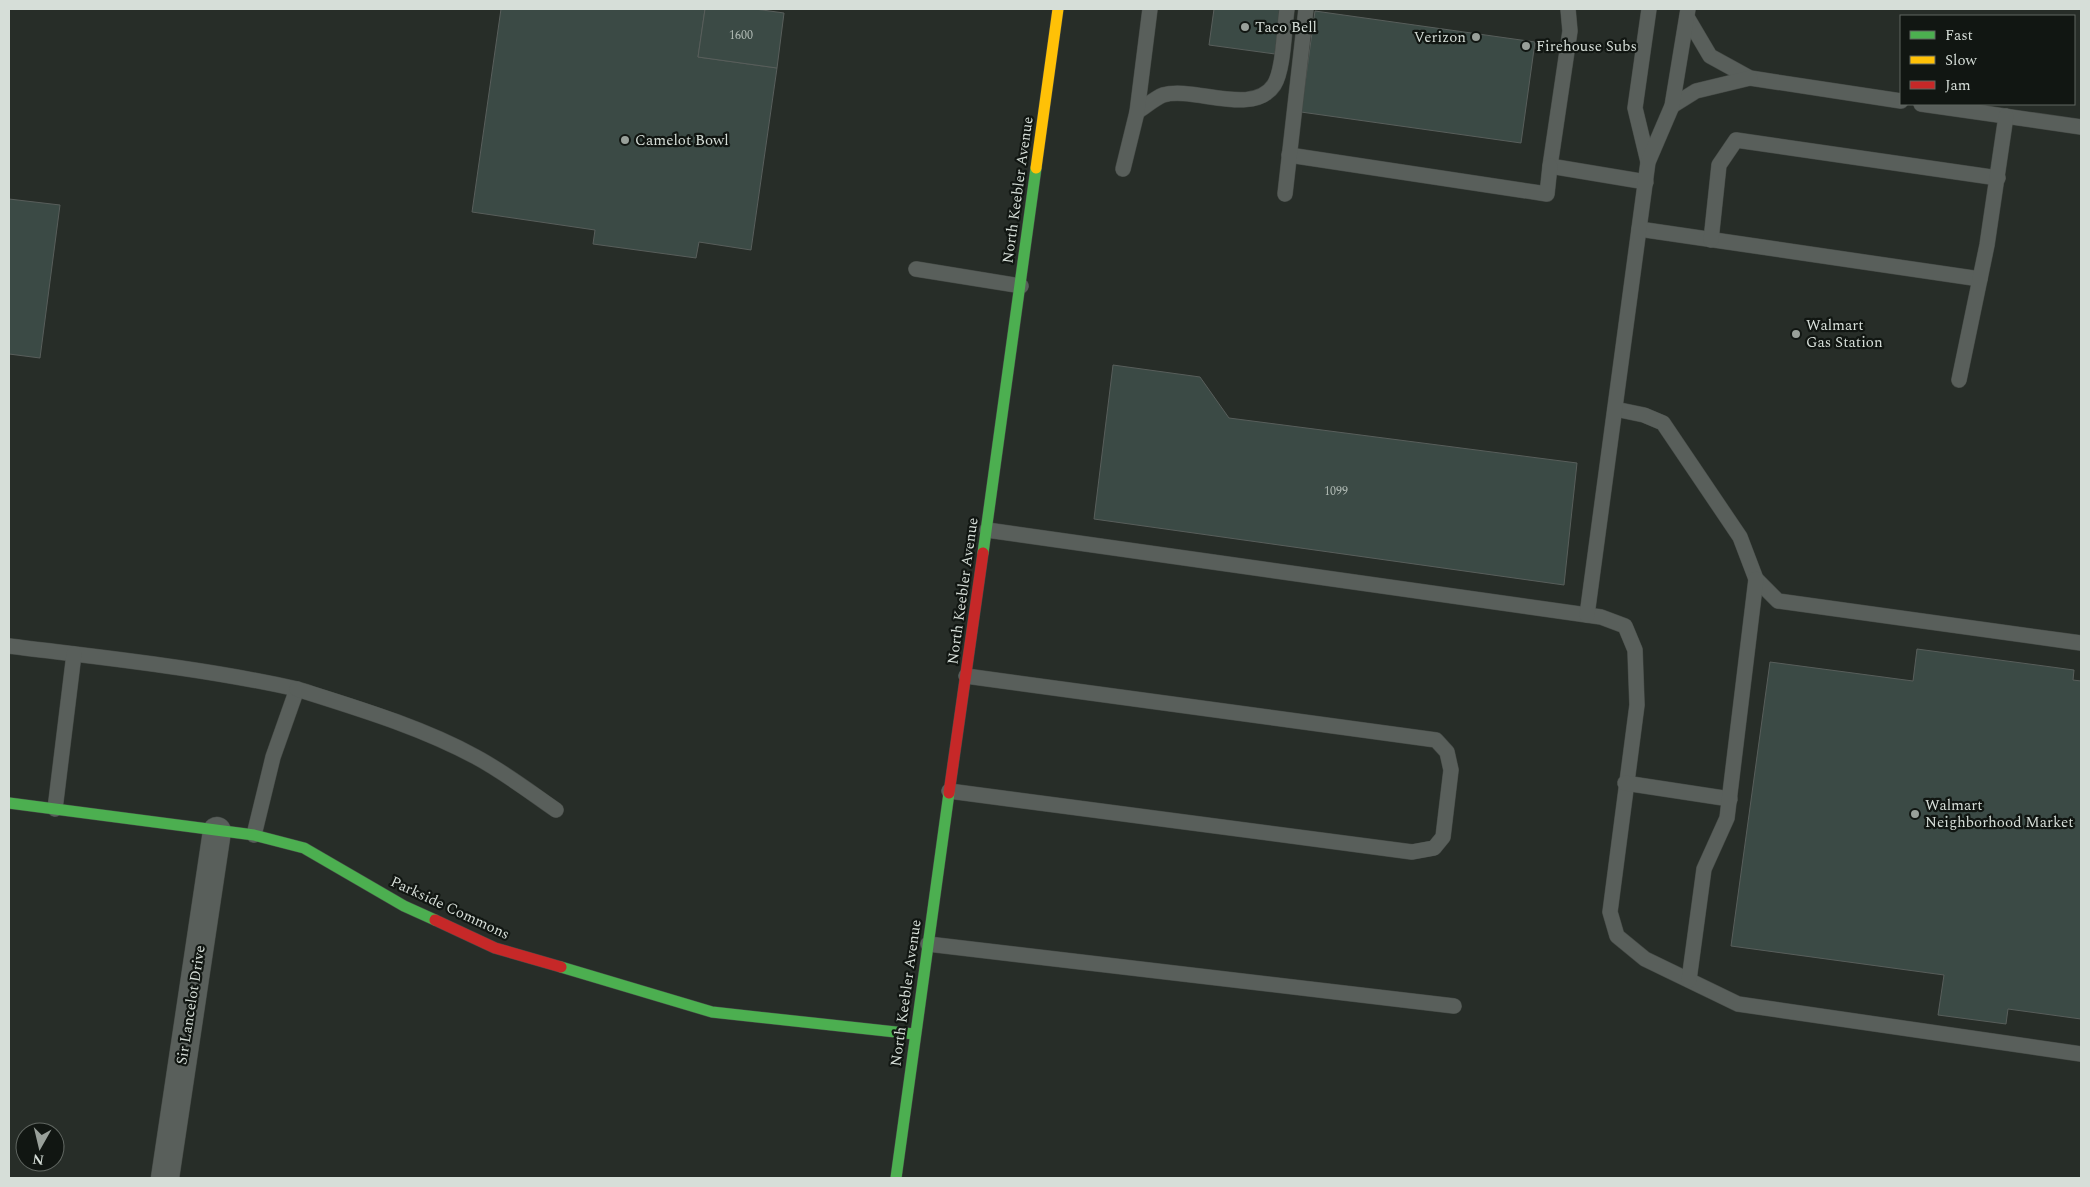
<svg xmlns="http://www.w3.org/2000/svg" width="2090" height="1187" font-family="Spectral,serif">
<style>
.building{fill:#3b4a45;stroke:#585e5b}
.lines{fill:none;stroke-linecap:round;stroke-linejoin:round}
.lane-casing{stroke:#444945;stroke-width:16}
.street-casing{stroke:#444945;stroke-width:29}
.fast-casing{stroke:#444945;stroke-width:12}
.slow-casing{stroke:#444945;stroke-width:12}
.jam-casing{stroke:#444945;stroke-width:12}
.lane{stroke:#595f5b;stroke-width:15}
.street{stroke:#595f5b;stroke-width:28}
.fast{stroke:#4caf50;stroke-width:11}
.slow{stroke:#ffc107;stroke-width:11}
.jam{stroke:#c62828;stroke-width:11}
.poi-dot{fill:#99a09a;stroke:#111612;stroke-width:2}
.labels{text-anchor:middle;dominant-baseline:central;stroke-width:4.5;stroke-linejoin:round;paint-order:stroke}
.number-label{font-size:12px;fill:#afb9b3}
.poi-label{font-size:15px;fill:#d6ded8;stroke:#111612;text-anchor:start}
.street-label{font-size:15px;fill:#d6ded8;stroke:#111612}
</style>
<rect width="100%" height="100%" fill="#272d28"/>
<g class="building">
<polygon points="501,9 705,9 698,57 777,68 751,250 699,242 696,258 593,244 595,230 472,212"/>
<polygon points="705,9 755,9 784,13 777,68 698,57"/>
<polygon points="1214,9 1281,9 1275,54 1209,45"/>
<polygon points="1315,11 1535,42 1521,143 1301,112"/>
<polygon points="9,199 60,205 40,358 9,354"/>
<polygon points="1113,365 1200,377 1229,418 1577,463 1564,585 1094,519"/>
<polygon points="1917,649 2074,670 2073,680 2081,681 2081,1019 2008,1009 2006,1024 1938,1015 1944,975 1731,946 1770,662 1913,681"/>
</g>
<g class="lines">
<g class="lane-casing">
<g id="lane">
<polyline points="1568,9 1570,31 1550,166 1646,182"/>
<polyline points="1687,17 1710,56 1750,78 1901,101"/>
<polyline points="1921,104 2081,127"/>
<polyline points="1672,106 1696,91 1750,78"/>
<path d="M 1137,112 C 1145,107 1155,98 1163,95 C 1194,86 1253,117 1274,85 C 1284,69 1284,28 1287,9"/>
<polyline points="1289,155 1547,194 1550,166"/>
<polyline points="1648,162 1635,108 1649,9"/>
<polyline points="1123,169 1137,112 1150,9"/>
<polyline points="1285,194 1306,9"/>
<polyline points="1639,229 1980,279"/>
<polyline points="1711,240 1719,165 1736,140 1998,178"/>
<polyline points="916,269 1021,286"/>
<polyline points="1959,380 1987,245 2006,116"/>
<polyline points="1615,409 1644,415 1663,423 1740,537 1756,579 1778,601 2081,643"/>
<polyline points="987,530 1601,617 1625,626 1635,650 1637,705 1610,912 1617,936 1645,959 1738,1004 2081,1054"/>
<polyline points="1587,615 1648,162 1672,106 1688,9"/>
<path d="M 9,646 C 105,658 203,668 297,689 L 273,757 L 254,835"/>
<path d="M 297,689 C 357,708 421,727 476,757 C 504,772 530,792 556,810"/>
<polyline points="1625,783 1730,799"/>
<polyline points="949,791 1412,852 1434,848 1443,837 1451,770 1447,752 1436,740 966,676"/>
<polyline points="55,809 74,654"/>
<polyline points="928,944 1454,1006"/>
<polyline points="1689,980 1704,869 1727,818 1756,579"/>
</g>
</g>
<g class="street-casing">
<polyline id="street" points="165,1178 217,831"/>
</g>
<g class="fast-casing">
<g id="fast">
<polyline points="983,553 1036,168"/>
<polyline points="9,803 254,835 304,848 404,906 435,920"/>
<polyline points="561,967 712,1012 914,1034"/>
<polyline points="896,1178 949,793"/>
</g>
</g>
<g class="slow-casing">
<polyline id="slow" points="1036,168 1058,9"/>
</g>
<g class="jam-casing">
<g id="jam">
<polyline points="949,793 983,553"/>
<polyline points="435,920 495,948 561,967"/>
</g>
</g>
<use href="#lane" class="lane"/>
<use href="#street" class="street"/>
<use href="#fast" class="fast"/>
<use href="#slow" class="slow"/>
<use href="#jam" class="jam"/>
</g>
<g class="poi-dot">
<circle cx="1245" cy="27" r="5"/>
<circle cx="1476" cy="37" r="5"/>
<circle cx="1526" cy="46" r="5"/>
<circle cx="625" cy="140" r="5"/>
<circle cx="1796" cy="334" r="5"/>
<circle cx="1915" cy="814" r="5"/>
</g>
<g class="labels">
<g class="number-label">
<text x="741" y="35">1600</text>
<text x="1336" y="491">1099</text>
</g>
<g class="poi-label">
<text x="1255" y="27">Taco Bell</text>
<text x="1466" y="37" text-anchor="end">Verizon</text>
<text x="1536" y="46">Firehouse Subs</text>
<text x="635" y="140">Camelot Bowl</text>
<text x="1806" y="325">Walmart<tspan x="1806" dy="17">Gas Station</tspan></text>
<text x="1925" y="805">Walmart<tspan x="1925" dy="17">Neighborhood Market</tspan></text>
</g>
<g class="street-label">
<text transform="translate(1018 190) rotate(-82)">North Keebler Avenue</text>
<text transform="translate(963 591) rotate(-82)">North Keebler Avenue</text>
<text transform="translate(450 908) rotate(25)">Parkside Commons</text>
<text transform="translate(906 993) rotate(-82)">North Keebler Avenue</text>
<text transform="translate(191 1005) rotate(-81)">Sir Lancelot Drive</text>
</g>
</g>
<rect width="2090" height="1187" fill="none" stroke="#d6ded8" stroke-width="20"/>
<rect x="1900" y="15" width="175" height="90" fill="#111612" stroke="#606661"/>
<rect x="1910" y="31" width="25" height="8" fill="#4caf50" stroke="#606661"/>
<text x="1945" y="40" font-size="15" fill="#d6ded8">Fast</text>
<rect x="1910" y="56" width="25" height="8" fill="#ffc107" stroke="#606661"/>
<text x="1945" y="65" font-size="15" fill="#d6ded8">Slow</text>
<rect x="1910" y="81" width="25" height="8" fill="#c62828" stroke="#606661"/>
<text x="1945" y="90" font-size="15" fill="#d6ded8">Jam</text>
<g transform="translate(40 1147) rotate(188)"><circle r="24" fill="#111612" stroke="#606661"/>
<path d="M0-4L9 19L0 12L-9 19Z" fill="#99a09a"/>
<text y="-8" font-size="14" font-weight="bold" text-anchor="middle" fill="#d6ded8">N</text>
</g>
</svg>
